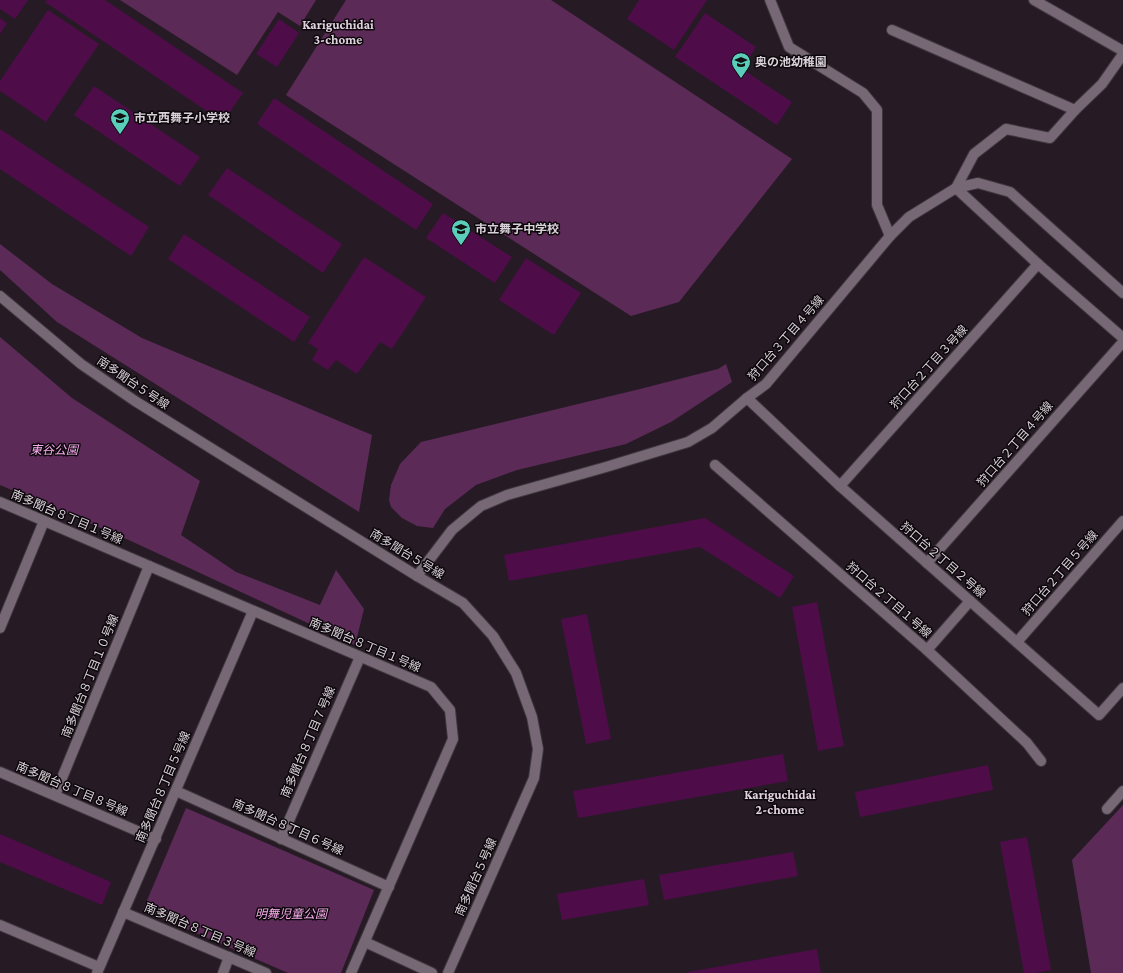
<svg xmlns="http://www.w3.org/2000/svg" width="1123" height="973" font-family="'Crimson Pro','Noto Sans JP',serif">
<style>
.green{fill:#5c2a57}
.building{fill:#4e0c49}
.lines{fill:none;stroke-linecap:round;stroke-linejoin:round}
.street-casing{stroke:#3f373e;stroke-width:12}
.secondary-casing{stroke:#3f373e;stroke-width:12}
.street{stroke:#766874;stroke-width:10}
.secondary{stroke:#766874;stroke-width:10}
.labels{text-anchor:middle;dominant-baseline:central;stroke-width:3;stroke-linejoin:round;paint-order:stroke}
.poi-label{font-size:12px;font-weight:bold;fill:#d9d1d8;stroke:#0c070b;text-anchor:start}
.street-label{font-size:12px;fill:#d9d1d8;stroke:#0c070b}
.park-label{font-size:12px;font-style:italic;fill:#f7aced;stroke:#0c070b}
.neighbourhood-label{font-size:13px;font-weight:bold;fill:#e1d2df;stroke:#0c070b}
</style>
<rect width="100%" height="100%" fill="#261b25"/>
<g class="green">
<polygon points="120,0 316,0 300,26 278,12 237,75"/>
<polygon points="346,0 551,0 792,159 679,302 631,316 286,95"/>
<polygon points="0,244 52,284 142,338 372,435 359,512 57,322 0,270"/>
<polygon points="0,337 72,398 200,481 181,535 236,572 320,605 336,570 364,609 355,645 131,541 0,485"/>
<polygon points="726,364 732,382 671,422 626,444 517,470 476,485 445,509 433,528 417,526 402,518 391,507 389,500 391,485 400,464 421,442 640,389 718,369"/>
<polygon points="1123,805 1123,973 1091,973 1072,860"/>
<polygon points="186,808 374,890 341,973 288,973 143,910"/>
</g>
<g class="building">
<polygon points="0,0 28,0 15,19 0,9"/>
<polygon points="47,0 105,0 243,93 223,122 45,2"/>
<polygon points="639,0 707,0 674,50 627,19"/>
<polygon points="48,10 99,44 46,122 0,91 0,81"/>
<polygon points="705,13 756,47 742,69 792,102 777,125 675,57"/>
<polygon points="0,18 7,23 0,34"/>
<polygon points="279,19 299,33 277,67 256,54"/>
<polygon points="94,86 200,157 180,186 74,115"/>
<polygon points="274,98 433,204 416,230 257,124"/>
<polygon points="0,129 149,227 131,256 0,169"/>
<polygon points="227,168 342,244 323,273 208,195"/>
<polygon points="443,213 512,257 495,283 426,238"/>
<polygon points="184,234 310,317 294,342 168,259"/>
<polygon points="364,257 426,297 392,349 380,342 357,374 336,360 328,370 312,360 318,349 308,343"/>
<polygon points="526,258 581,293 554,335 499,300"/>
<polygon points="705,518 794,576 780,598 700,547 509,581 504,555"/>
<polygon points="817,602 844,746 818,751 792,607"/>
<polygon points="587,614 611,739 586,744 561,619"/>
<polygon points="783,754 788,781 578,818 573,791"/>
<polygon points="988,765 993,790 860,817 855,792"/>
<polygon points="0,834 111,882 102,905 0,862"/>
<polygon points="1027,837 1051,970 1035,973 1024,973 1000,842"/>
<polygon points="793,852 798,876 664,900 659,875"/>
<polygon points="644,879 649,905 562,920 557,894"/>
<polygon points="817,949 821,973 688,973 688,972"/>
</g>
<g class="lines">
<g class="street-casing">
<g id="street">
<polyline points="770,0 789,47 863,93 877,110 877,205 890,236"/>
<polyline points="1034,0 1123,51"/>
<polyline points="892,30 1075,110"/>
<polyline points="1123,54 1102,84 1075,110 1050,138 1006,129 974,154 956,188 1038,264 1123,338"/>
<polyline points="747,398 840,486 1099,715 1123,688"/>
<polyline points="715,465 927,650 1027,743 1041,761"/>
<polyline points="840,486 1038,264"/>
<polyline points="0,502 431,687 450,710 453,739 351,973"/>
<polyline points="927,563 1123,342"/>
<polyline points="0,628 44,521"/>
<polyline points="1017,642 1123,521"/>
<polyline points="927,650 970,601"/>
<polyline points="0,772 156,839"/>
<polyline points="176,791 389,887"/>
<polyline points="55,795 149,566"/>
<polyline points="1107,809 1123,791"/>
<polyline points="281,839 360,657"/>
<polyline points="123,912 266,973"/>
<polyline points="0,925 99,967"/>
<polyline points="365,942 432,973"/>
<polyline points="97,973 253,611"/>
<polyline points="223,973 229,957"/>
</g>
</g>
<g class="secondary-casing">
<g id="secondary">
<polyline points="0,296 81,364 135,401 417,576 463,603 493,636 516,673 532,717 538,749 534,778 448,973"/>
<polyline points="417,576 452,530 481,506 507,495 606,467 688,442 712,428 747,398 766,384 890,236 909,217 956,188 978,183 1010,192 1123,293"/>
</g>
</g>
<use href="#street" class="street"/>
<use href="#secondary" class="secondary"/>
</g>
<defs>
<g id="school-pin" transform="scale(1)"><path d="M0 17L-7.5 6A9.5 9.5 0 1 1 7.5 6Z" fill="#5bcebb" stroke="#0c070b"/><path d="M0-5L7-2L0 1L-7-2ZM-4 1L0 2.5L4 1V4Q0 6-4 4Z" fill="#111"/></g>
</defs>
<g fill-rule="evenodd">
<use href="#school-pin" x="741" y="62"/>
<use href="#school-pin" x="120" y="118"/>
<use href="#school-pin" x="461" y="229"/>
</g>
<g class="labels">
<g class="poi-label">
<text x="755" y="62">奥の池幼稚園</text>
<text x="134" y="118">市立西舞子小学校</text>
<text x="475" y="229">市立舞子中学校</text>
</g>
<g class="street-label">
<text transform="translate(786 338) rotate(-49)">狩口台３丁目４号線</text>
<text transform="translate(929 367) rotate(-48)">狩口台２丁目３号線</text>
<text transform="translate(133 383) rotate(34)">南多聞台５号線</text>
<text transform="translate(1015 444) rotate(-49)">狩口台２丁目４号線</text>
<text transform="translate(67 517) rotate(23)">南多聞台８丁目１号線</text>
<text transform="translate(407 554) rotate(31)">南多聞台５号線</text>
<text transform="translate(943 560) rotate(41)">狩口台２丁目２号線</text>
<text transform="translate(1060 573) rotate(-49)">狩口台２丁目５号線</text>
<text transform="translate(889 600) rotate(41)">狩口台２丁目１号線</text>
<text transform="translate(365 645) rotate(23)">南多聞台８丁目１号線</text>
<text transform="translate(90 676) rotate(-68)">南多聞台８丁目１０号線</text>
<text transform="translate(308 742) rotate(-67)">南多聞台８丁目７号線</text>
<text transform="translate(163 787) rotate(-67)">南多聞台８丁目５号線</text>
<text transform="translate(72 789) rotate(23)">南多聞台８丁目８号線</text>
<text transform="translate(288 827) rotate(24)">南多聞台８丁目６号線</text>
<text transform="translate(476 877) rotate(-66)">南多聞台５号線</text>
<text transform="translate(200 930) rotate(23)">南多聞台８丁目３号線</text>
</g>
<g class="park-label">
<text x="54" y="450">東谷公園</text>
<text x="291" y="914">明舞児童公園</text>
</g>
<g class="neighbourhood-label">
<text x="338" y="24">Kariguchidai<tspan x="338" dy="15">3-chome</tspan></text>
<text x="780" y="794">Kariguchidai<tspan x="780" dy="15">2-chome</tspan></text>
</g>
</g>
</svg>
